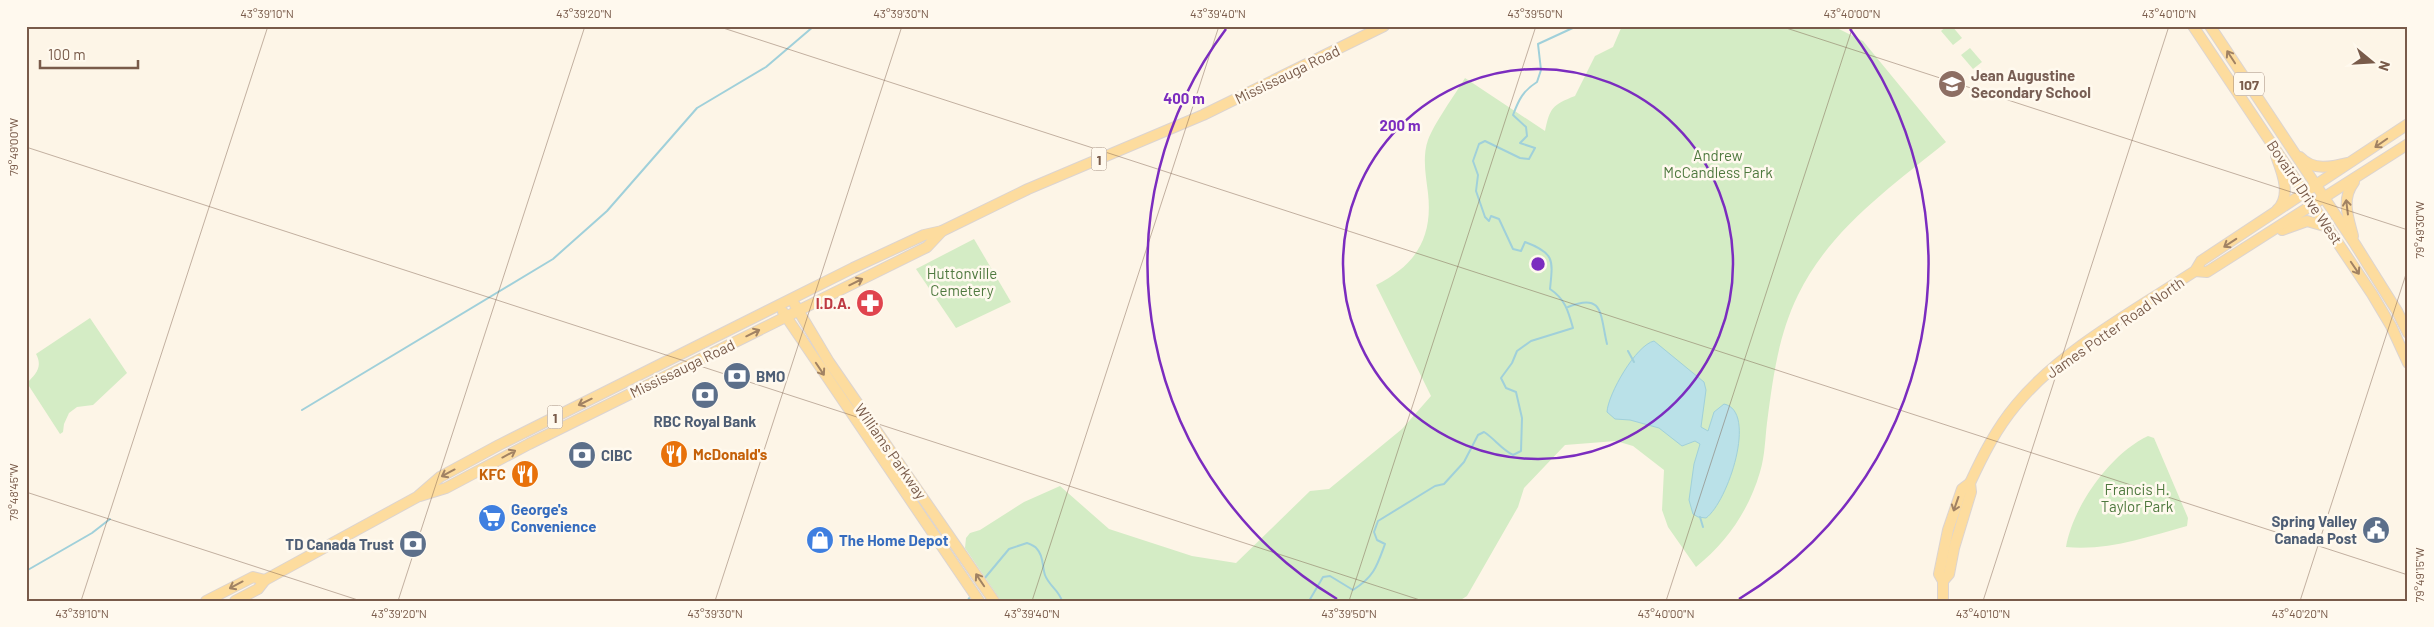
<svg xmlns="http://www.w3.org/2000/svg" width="2434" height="627" font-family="Barlow,sans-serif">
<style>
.green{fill:#d4ecc5}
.water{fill:#bae1e8;stroke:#a0d0da}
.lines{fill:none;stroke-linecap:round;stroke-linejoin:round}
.stream{stroke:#a0d0da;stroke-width:2}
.major-casing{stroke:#dcd4d0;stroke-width:12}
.major{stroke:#fddc9e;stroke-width:10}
.oneway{stroke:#a18263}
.ticks{fill:none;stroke:#795b4a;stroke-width:1;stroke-opacity:0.45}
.ring{fill:none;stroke:#7b2cbf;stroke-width:2.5}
.labels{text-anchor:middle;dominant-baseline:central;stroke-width:5;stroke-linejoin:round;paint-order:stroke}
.shield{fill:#fff9ee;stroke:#a18a7b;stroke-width:1}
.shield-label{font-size:14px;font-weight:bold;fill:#795b4a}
.street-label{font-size:15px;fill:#795b4a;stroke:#fff9ee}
.education-label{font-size:15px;font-weight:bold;fill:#785e54;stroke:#fff9ee;text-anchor:start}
.park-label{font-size:15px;fill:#4f793f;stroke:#fff9ee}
.health-label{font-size:15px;font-weight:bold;fill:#be3a42;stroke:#fff9ee;text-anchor:end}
.service-label{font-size:15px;font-weight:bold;fill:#4e5e75;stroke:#fff9ee;text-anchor:start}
.food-label{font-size:15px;font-weight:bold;fill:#c56008;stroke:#fff9ee;text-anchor:start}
.shop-label{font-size:15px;font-weight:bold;fill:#366cbe;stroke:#fff9ee;text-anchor:start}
.centre{fill:#7b2cbf;stroke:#fff9ee;stroke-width:2.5}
.ring-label{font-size:15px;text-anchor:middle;font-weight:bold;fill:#7b2cbf;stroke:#fff9ee;stroke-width:5;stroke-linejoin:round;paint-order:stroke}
.neatline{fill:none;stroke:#795b4a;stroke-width:2}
.ticks-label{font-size:12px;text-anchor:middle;fill:#795b4a}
</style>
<rect width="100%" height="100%" fill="#fdf5e7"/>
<g class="green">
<path d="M 1622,26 L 1833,26 L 1863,41 L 1946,142 C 1891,187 1830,229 1798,295 C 1778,336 1773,378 1767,423 C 1765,439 1765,456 1760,472 C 1749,510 1727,542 1696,567 L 1668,527 L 1662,510 L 1664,470 L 1633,446 L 1616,441 L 1565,445 L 1524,488 L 1518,507 L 1467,596 L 1459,601 L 1001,601 L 965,548 L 966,538 L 970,533 L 980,530 L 1024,502 L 1060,486 L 1109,529 L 1192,556 L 1236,563 L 1310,491 L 1329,489 L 1402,429 L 1431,396 L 1376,285 C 1416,265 1433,238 1428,193 C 1426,176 1422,157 1428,140 C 1433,125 1456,93 1465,78 L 1545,131 C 1550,108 1552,105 1575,96 L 1595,56 L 1613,47 Z"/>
<polygon points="1947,26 1952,26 1962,38 1953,45 1941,31"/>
<polygon points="1970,48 1982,62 1973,69 1961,55"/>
<polygon points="974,239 1011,302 956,328 916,269"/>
<path d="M 90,318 L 127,373 L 93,405 L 77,407 L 69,413 L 64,424 L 63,432 L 60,434 L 27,383 C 36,374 43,367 36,354 Z"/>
<path d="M 2148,436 L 2154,438 L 2188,518 L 2187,526 C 2147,537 2108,551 2066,547 C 2073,506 2110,454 2148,436 Z"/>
</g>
<path class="water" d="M 1654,341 L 1704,382 L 1706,390 L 1701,427 L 1708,431 L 1714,412 L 1724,404 C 1758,411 1728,502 1706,518 L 1698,517 L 1693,514 L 1689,500 L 1694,464 L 1700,444 L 1695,441 L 1682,446 L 1659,428 L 1630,420 L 1615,419 L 1607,412 C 1608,394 1636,345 1654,341 Z"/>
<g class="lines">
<g class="stream">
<path d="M 1568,307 C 1604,292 1600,315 1607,344"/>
<polyline points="1628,351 1634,362"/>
<polyline points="302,410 553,259 607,211 697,108 766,67 814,26"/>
<polyline points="1700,517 1703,527"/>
<polyline points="26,571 92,533 110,519"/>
<path d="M 984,579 L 1009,549 L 1027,543 C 1030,544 1035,546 1037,549 C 1044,556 1042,567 1045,575 C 1049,586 1059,590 1062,601"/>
<polyline points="967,601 970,597"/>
<path d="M 1309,601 L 1323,577 L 1330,576 L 1353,590 C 1374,577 1377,566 1385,544 L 1377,540 L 1374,532 L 1378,521 L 1435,486 L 1444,484 L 1464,462 L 1478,435 L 1484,432 C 1495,439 1501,449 1513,455 L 1521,451 L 1522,418 L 1516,392 L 1506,388 L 1501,378 L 1512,363 L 1517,351 L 1531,341 L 1573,328 C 1568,310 1565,299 1550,289 C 1553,260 1555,253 1525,242 L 1521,251 L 1513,249 L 1499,219 L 1491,216 L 1489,221 L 1485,217 L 1476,191 L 1478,175 L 1473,161 L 1479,144 L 1485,141 L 1520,158 L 1529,159 L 1535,148 L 1520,143 L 1527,136 L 1526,127 L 1513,115 C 1519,99 1523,91 1537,82 L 1541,70 L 1538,44 L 1577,26"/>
</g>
<g class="major-casing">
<g id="major">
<polyline points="2193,26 2372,294 2391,326 2408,363"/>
<polyline points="2210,26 2355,244 2397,311 2408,333"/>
<path d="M 2276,156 C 2282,172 2292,196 2277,210"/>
<path d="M 2300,157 C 2313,171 2331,167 2347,163"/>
<polyline points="2282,230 2307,221 2328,227"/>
<path d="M 2353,236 C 2348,217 2341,199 2354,182"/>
<polyline points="2195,271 2207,272 2408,144"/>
<polyline points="795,305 829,362 994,601"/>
<polyline points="783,312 979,601"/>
<path d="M 1970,483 C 1983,455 1996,429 2016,405 C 2060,351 2137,309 2195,271 L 2201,261 L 2408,124"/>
<polyline points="420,496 446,488 529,444 927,247 942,231"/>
<polyline points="1943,581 1949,574 1954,548 1971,492 1970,483"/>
<polyline points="206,601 253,577 265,580"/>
<polyline points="235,601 258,589 265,580 417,497 440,477 499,445 853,268 924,235 942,231 1028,189 1203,115 1384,26"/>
<polyline points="1943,601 1943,581 1939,574 1948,530 1962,489 1970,483"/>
</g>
</g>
<use href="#major" class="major"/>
</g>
<defs><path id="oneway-shaft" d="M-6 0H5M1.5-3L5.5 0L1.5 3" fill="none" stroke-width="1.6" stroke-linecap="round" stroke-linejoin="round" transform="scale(1.25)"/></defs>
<g class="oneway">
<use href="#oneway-shaft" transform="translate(2231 57) rotate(-123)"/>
<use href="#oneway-shaft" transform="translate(2381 143) rotate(145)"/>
<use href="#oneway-shaft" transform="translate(2347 207) rotate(-97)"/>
<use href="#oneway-shaft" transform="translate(2230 243) rotate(147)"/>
<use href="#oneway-shaft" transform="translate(2355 268) rotate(56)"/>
<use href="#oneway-shaft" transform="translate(856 282) rotate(-26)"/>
<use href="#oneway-shaft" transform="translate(753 333) rotate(-26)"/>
<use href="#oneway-shaft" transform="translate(820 369) rotate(56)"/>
<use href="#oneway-shaft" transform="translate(585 402) rotate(154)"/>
<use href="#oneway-shaft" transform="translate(509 454) rotate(-28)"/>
<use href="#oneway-shaft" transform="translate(448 473) rotate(152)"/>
<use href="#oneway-shaft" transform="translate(1956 504) rotate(109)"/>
<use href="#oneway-shaft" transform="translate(980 580) rotate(-124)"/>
<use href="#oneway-shaft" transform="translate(236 585) rotate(152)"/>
</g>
<path class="ticks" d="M 717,26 L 2408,575M 1780,26 L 2408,230M 26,147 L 1423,601M 26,492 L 361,601M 81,601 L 268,26M 398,601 L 585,26M 715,601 L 902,26M 1032,601 L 1219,26M 1349,601 L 1536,26M 1666,601 L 1853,26M 1983,601 L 2169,26M 2300,601 L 2408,268"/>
<g class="ring">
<circle cx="1538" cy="264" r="195"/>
<path d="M1337 599A391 391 0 0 1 1226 29M1850 29A391 391 0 0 1 1739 599"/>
</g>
<defs>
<g id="school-disc" transform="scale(1.4375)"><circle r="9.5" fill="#8d6e63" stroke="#fff9ee"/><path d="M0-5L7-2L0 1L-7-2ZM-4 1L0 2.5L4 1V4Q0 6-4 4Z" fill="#fff"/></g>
<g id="pharmacy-disc" transform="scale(1.4375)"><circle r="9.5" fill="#e0444e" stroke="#fff9ee"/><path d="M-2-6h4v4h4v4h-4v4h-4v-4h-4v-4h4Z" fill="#fff"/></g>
<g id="bank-disc" transform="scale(1.4375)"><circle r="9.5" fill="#5c6f8a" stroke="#fff9ee"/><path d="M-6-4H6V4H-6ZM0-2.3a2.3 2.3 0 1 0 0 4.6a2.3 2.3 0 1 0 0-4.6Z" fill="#fff"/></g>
<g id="restaurant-disc" transform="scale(1.4375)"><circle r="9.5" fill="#e8710a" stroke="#fff9ee"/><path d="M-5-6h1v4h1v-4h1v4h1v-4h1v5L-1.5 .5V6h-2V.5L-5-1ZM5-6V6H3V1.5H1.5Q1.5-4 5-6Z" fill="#fff"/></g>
<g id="supermarket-disc" transform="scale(1.4375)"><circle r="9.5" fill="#3f7fe0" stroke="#fff9ee"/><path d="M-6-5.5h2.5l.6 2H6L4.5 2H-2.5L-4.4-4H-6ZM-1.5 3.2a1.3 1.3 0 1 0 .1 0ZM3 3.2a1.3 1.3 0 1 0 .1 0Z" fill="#fff"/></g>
<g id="civic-disc" transform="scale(1.4375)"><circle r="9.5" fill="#5c6f8a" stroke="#fff9ee"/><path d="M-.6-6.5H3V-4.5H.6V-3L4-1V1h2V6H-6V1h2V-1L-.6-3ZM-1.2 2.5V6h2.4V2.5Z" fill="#fff"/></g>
<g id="shop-disc" transform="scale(1.4375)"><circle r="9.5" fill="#3f7fe0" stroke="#fff9ee"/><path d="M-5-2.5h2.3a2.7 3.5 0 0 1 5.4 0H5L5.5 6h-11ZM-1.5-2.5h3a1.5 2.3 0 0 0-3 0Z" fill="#fff"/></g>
</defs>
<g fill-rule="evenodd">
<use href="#school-disc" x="1952" y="84"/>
<use href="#pharmacy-disc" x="870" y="303"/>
<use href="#bank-disc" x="737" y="376"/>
<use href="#bank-disc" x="705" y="395"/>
<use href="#restaurant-disc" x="674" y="454"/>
<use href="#bank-disc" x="582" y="455"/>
<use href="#restaurant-disc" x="525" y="474"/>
<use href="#supermarket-disc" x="492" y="518"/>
<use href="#civic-disc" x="2376" y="530"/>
<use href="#shop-disc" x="820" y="540"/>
<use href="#bank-disc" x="413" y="544"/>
</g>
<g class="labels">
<g class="shield">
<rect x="2234" y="72.5" width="30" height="23" rx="4"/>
<rect x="1091.5" y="147.5" width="15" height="23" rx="4"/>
<rect x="547.5" y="405.5" width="15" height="23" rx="4"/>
</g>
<g class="shield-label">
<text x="2249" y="84">107</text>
<text x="1099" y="159">1</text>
<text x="555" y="417">1</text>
</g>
<g class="street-label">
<text transform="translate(1287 74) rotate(-26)">Mississauga Road</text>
<text transform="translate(2305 192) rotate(56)">Bovaird Drive West</text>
<text transform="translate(2115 327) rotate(-35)">James Potter Road North</text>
<text transform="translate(682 368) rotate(-26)">Mississauga Road</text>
<text transform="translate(891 451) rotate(55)">Williams Parkway</text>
</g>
<g class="education-label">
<text x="1971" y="75">Jean Augustine<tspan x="1971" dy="17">Secondary School</tspan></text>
</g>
<g class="park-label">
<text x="1718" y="155">Andrew<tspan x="1718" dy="17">McCandless Park</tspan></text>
<text x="962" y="273">Huttonville<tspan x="962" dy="17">Cemetery</tspan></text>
<text x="2137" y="489">Francis H.<tspan x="2137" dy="17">Taylor Park</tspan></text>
</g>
<g class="health-label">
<text x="851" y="303">I.D.A.</text>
</g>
<g class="service-label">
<text x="756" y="376">BMO</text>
<text x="705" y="421" text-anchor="middle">RBC Royal Bank</text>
<text x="601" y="455">CIBC</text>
<text x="2357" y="521" text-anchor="end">Spring Valley<tspan x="2357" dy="17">Canada Post</tspan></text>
<text x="394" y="544" text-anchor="end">TD Canada Trust</text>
</g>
<g class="food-label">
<text x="693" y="454">McDonald's</text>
<text x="506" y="474" text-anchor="end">KFC</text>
</g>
<g class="shop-label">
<text x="511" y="509">George's<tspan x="511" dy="17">Convenience</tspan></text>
<text x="839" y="540">The Home Depot</text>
</g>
</g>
<circle cx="1538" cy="264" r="8" class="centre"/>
<g class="ring-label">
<text x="1184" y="104">400 m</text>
<text x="1400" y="131">200 m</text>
</g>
<rect width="2434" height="627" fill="none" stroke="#fff9ee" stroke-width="55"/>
<g transform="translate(2372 62) rotate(108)" stroke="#fff9ee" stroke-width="4" paint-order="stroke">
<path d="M0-4L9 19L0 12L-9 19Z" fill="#795b4a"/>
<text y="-8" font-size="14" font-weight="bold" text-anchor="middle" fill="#795b4a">N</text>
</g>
<path d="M40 60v8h98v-8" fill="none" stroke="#795b4a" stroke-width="2.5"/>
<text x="48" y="60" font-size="15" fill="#795b4a" stroke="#fff9ee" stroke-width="4" paint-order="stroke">100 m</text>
<rect x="28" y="28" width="2378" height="572" class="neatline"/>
<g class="ticks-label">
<text x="267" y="18">43°39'10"N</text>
<text x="584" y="18">43°39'20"N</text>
<text x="901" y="18">43°39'30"N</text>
<text x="1218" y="18">43°39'40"N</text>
<text x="1535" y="18">43°39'50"N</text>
<text x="1852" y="18">43°40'00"N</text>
<text x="2169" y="18">43°40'10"N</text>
<text transform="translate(14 147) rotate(-90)" y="4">79°49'00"W</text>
<text transform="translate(2420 230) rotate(-90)" y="4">79°49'30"W</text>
<text transform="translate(14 492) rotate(-90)" y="4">79°48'45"W</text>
<text transform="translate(2420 575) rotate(-90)" y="4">79°49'15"W</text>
<text x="82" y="618">43°39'10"N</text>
<text x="399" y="618">43°39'20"N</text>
<text x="715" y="618">43°39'30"N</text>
<text x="1032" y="618">43°39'40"N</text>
<text x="1349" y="618">43°39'50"N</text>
<text x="1666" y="618">43°40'00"N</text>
<text x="1983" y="618">43°40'10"N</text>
<text x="2300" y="618">43°40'20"N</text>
</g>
</svg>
